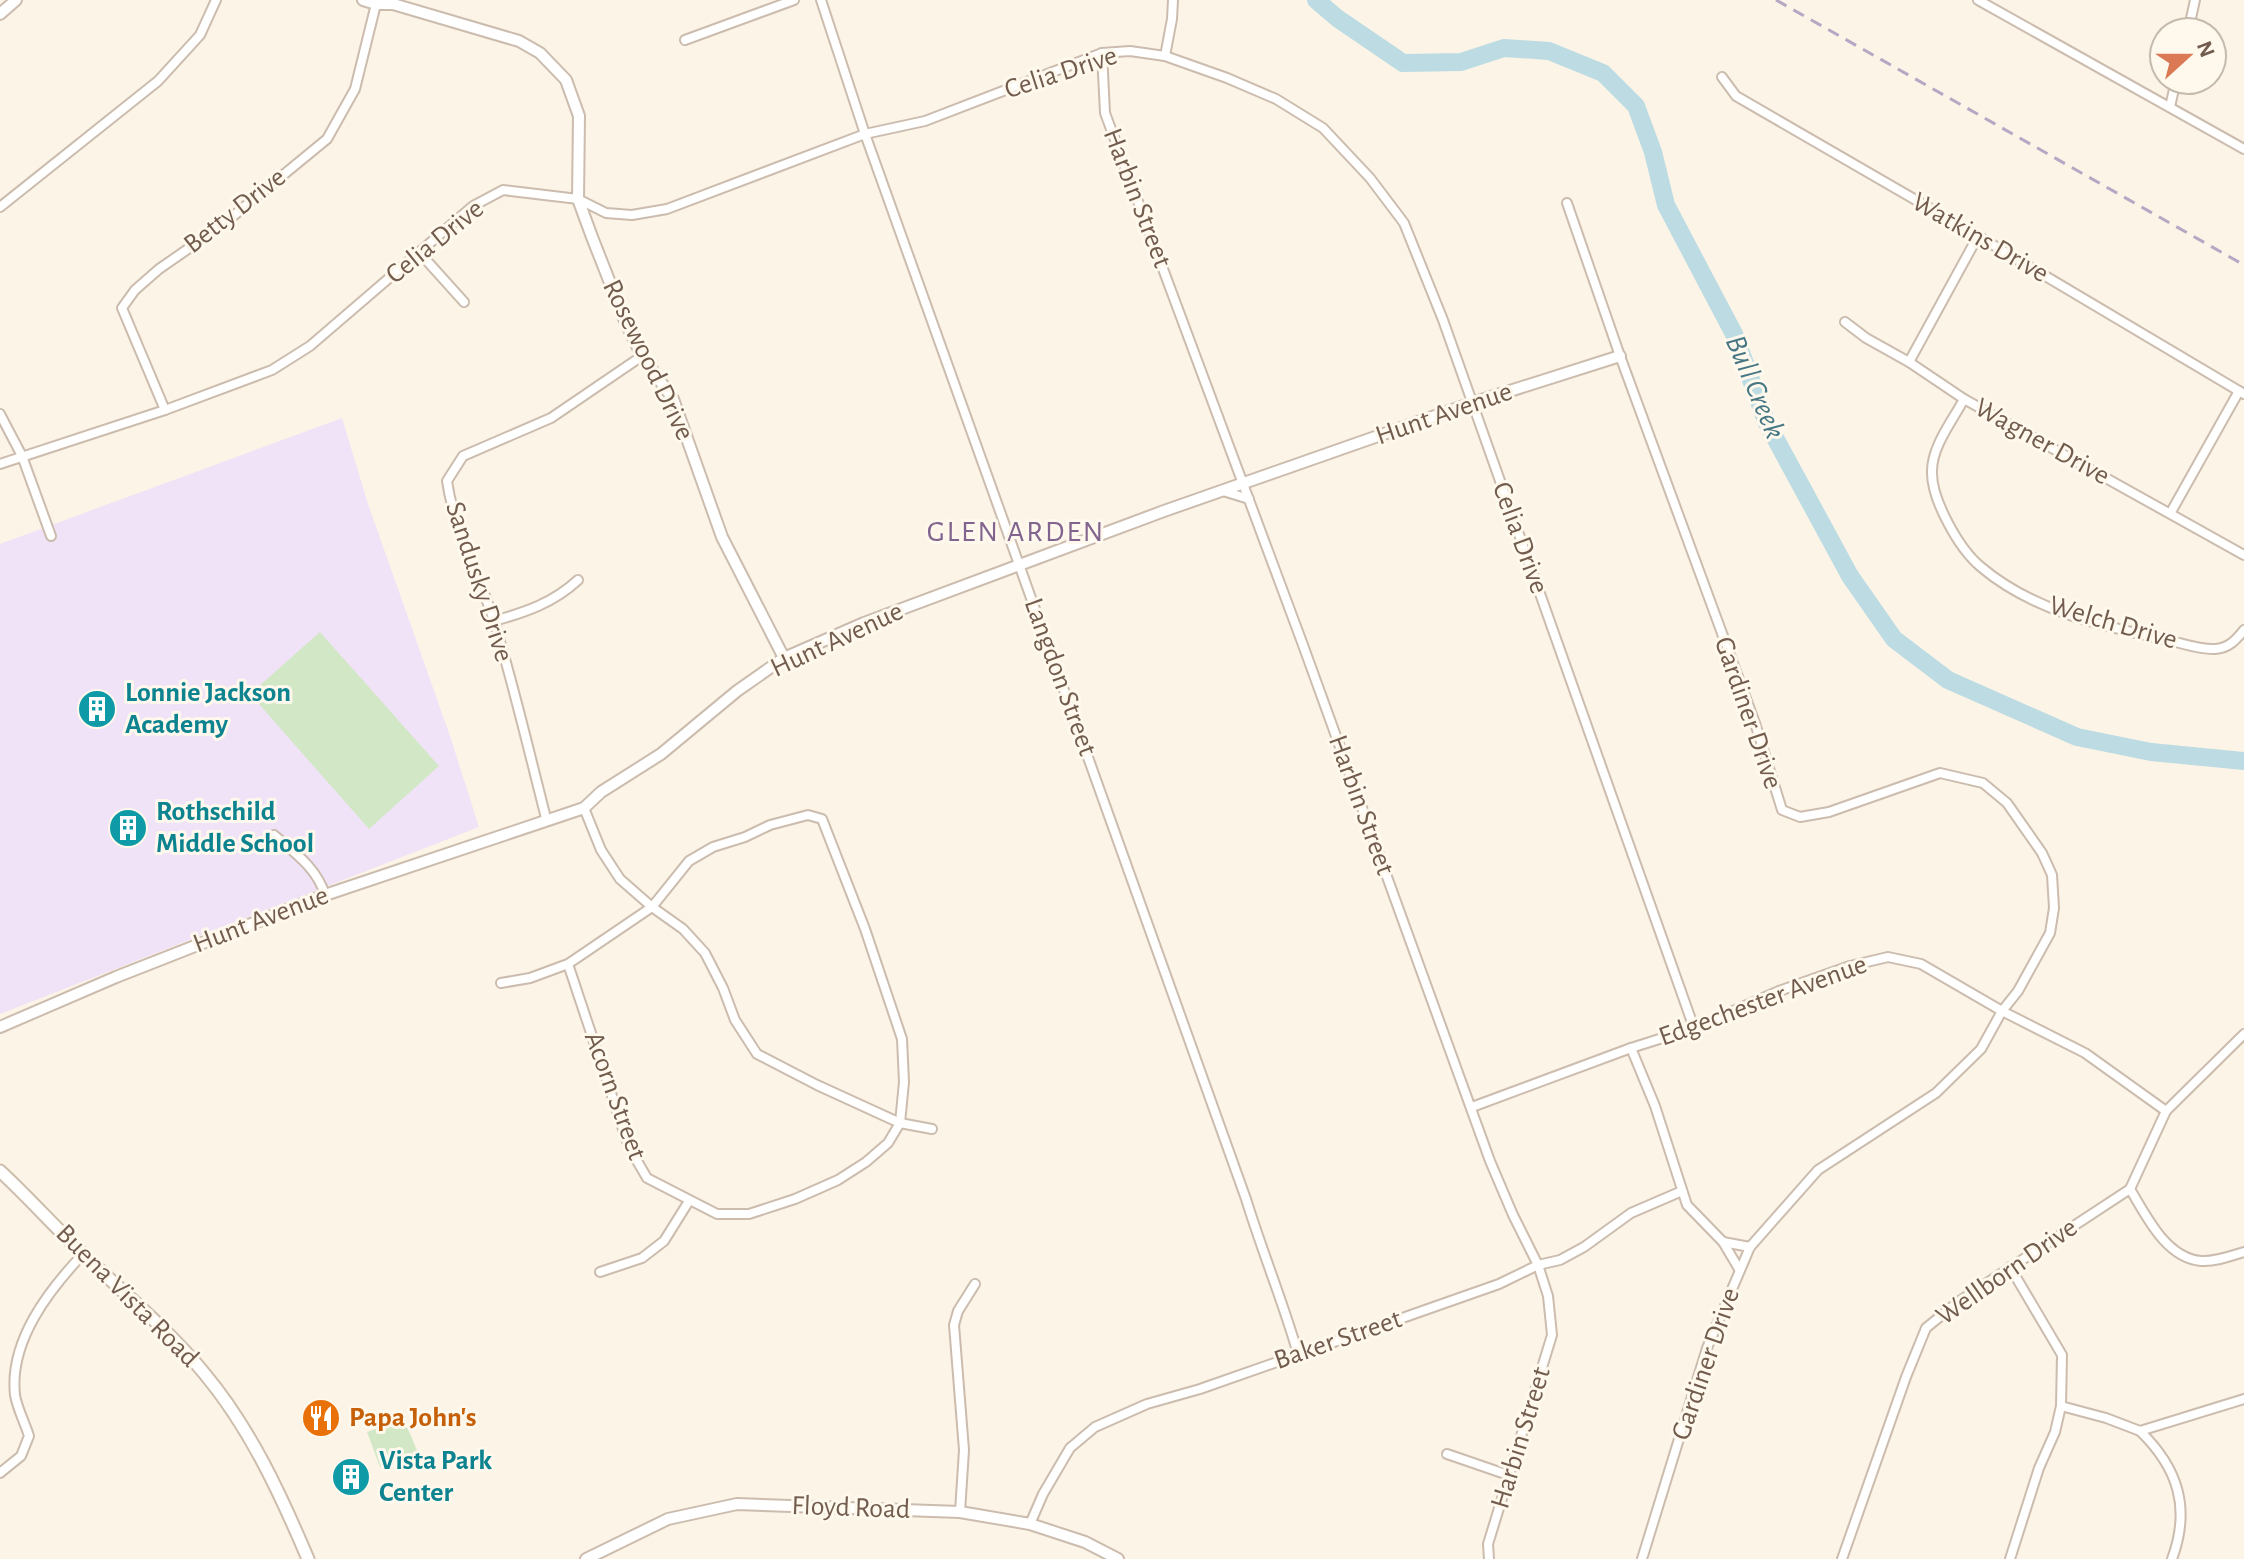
<svg xmlns="http://www.w3.org/2000/svg" width="2244" height="1559" font-family="'Alegreya Sans',sans-serif">
<style>
.education{fill:#f1e3f7}
.green{fill:#d2e7c6}
.lines{fill:none;stroke-linecap:round;stroke-linejoin:round}
.river{stroke:#bcdbe3;stroke-width:18}
.minor-casing{stroke:#ccbcae;stroke-width:12}
.tertiary-casing{stroke:#ccbcae;stroke-width:14}
.secondary-casing{stroke:#cebdab;stroke-width:15}
.minor{stroke:#fff;stroke-width:8}
.tertiary{stroke:#fff;stroke-width:10}
.secondary{stroke:#fff;stroke-width:11}
.rail{stroke:#b7a6c4;stroke-width:3;stroke-dasharray:12 8;stroke-linecap:butt}
.labels{text-anchor:middle;dominant-baseline:central;stroke-width:6;stroke-linejoin:round;paint-order:stroke}
.street-label{font-size:28px;fill:#725c4d;stroke:#fef8ed}
.culture-label{font-size:28px;font-weight:bold;fill:#0d838f;stroke:#fef8ed;text-anchor:start}
.food-label{font-size:28px;font-weight:bold;fill:#c56008;stroke:#fef8ed;text-anchor:start}
.water-label{font-size:30px;font-style:italic;fill:#487784;stroke:#fef8ed}
.neighbourhood-label{font-size:30px;letter-spacing:2px;fill:#82658e;stroke:#fef8ed}
</style>
<rect width="100%" height="100%" fill="#fbf4e7"/>
<polygon class="education" points="342,418 368,504 450,736 479,827 0,1014 0,544"/>
<g class="green">
<polygon points="320,632 439,766 369,829 250,694"/>
<polygon points="404,1419 418,1453 380,1467 367,1432"/>
</g>
<g class="lines">
<polyline class="river" points="1316,0 1337,18 1403,63 1461,62 1504,48 1549,51 1603,73 1636,106 1653,152 1666,205 1734,334 1767,423 1850,576 1894,639 1948,680 2077,737 2151,752 2244,761"/>
<g class="minor-casing">
<g id="minor">
<path d="M 821,0 L 865,134 L 1246,1199 C 1262,1251 1283,1302 1298,1354"/>
<polyline points="1978,0 2244,149"/>
<polyline points="2188,32 2195,0"/>
<polyline points="685,40 794,0"/>
<polyline points="1102,53 1105,113 1303,645 1490,1161 1513,1215 1538,1265 1548,1296 1552,1335 1488,1544 1489,1559"/>
<polyline points="1165,56 1172,19 1173,0"/>
<polyline points="1722,77 1736,96 1978,236 2244,394"/>
<polyline points="2170,107 2176,80"/>
<polyline points="1567,203 1620,356 1755,723 1782,810 1800,817 1829,812 1940,773 1983,783 2007,803 2042,853 2052,875 2054,908 2050,933 2018,991 2002,1011 1981,1049 1936,1093 1818,1170 1750,1247 1707,1348 1642,1559"/>
<polyline points="0,207 158,81 200,35 216,0"/>
<polyline points="419,252 464,302"/>
<polyline points="1845,322 1866,338 1909,362 1964,399 2244,555"/>
<polyline points="1909,362 1978,236"/>
<path d="M 1964,399 C 1953,420 1932,446 1932,471 C 1931,499 1959,549 1981,567 C 2033,611 2102,626 2167,640 C 2182,643 2200,650 2215,649 C 2229,648 2236,640 2244,630"/>
<polyline points="165,410 122,308 135,290 159,269 221,226 327,139 355,89 376,4"/>
<polyline points="0,414 22,456 51,536"/>
<polyline points="0,464 165,410 272,370 310,346 473,206 503,190 578,199 606,213 632,215 667,209 865,134 925,121 1102,53 1130,51 1165,56 1227,78 1276,99 1323,128 1370,178 1404,223 1443,320 1694,1028"/>
<polyline points="1223,491 1249,499"/>
<polyline points="2171,512 2239,391"/>
<path d="M 494,621 C 526,612 553,603 578,580"/>
<polyline points="584,808 601,850 620,879 652,907 683,929 705,953 723,988 735,1020 757,1054 817,1085 900,1123 932,1129"/>
<path d="M 546,818 C 529,752 514,686 494,621 C 479,574 454,530 447,481 L 463,456 L 551,418 L 642,356"/>
<path d="M 274,835 C 295,853 317,868 325,895"/>
<polyline points="501,983 530,978 568,964 652,907 689,861 713,847 745,837 770,825 808,815 822,819 865,929 902,1039 904,1082 900,1123 888,1143 866,1162 838,1180 795,1199 749,1214 717,1214 647,1178 629,1147 568,964"/>
<polyline points="1631,1048 1655,1106 1687,1205 1723,1242 1750,1247"/>
<polyline points="1472,1107 1631,1048 1694,1028 1779,991 1850,966 1888,957 1921,964 2002,1011 2085,1053 2166,1111"/>
<path d="M 2130,1189 C 2147,1217 2166,1258 2201,1261 C 2215,1262 2231,1256 2244,1252"/>
<polyline points="1723,1242 1739,1269"/>
<polyline points="600,1272 642,1258 664,1241 689,1201"/>
<polyline points="2061,1406 2106,1418 2140,1431 2244,1399"/>
<path d="M 2140,1431 C 2178,1468 2191,1508 2172,1559"/>
<polyline points="1447,1454 1511,1476"/>
<path d="M 0,1473 L 21,1456 L 29,1436 C 25,1423 17,1408 15,1395 C 9,1341 49,1290 83,1254"/>
<polyline points="960,1512 964,1450 954,1325 958,1311 975,1284"/>
<polyline points="1030,1524 1043,1494 1070,1448 1095,1427 1147,1404 1200,1389 1354,1335 1499,1284 1538,1265 1560,1260 1584,1247 1631,1213 1682,1191"/>
<polyline points="1842,1559 1906,1377 1926,1328 1958,1302 2130,1189 2166,1111 2244,1034"/>
<polyline points="2010,1559 2039,1468 2055,1432 2061,1406 2062,1355 2010,1267"/>
</g>
</g>
<g class="tertiary-casing">
<g id="tertiary">
<polyline points="363,0 376,4 393,4 519,41 540,53 566,80 579,116 578,199 592,237 625,321 642,356 673,399 722,537 784,658"/>
<polyline points="0,14 16,0"/>
<polyline points="0,1027 116,977 325,895 584,808 601,792 661,754 737,691 784,658 864,623 1164,511 1472,403 1620,356"/>
<polyline points="586,1559 668,1519 737,1504 960,1512 1030,1524 1085,1542 1118,1559"/>
</g>
</g>
<g class="secondary-casing">
<path id="secondary" d="M 0,1171 C 28,1197 54,1226 82,1253 C 124,1294 166,1327 204,1373 C 250,1428 280,1493 308,1559"/>
</g>
<use href="#minor" class="minor"/>
<use href="#tertiary" class="tertiary"/>
<use href="#secondary" class="secondary"/>
<polyline class="rail" points="1776,0 2244,265"/>
</g>
<defs>
<g id="building-disc" transform="scale(2)"><circle r="9.5" fill="#0f9aa8" stroke="#fef8ed"/><path d="M-4-6H4V6H1V3H-1V6H-4ZM-2.5-4.3h1.7v1.8h-1.7ZM.8-4.3h1.7v1.8H.8ZM-2.5-1h1.7V.8h-1.7ZM.8-1h1.7V.8H.8Z" fill="#fff"/></g>
<g id="restaurant-disc" transform="scale(2)"><circle r="9.5" fill="#e8710a" stroke="#fef8ed"/><path d="M-5-6h1v4h1v-4h1v4h1v-4h1v5L-1.5 .5V6h-2V.5L-5-1ZM5-6V6H3V1.5H1.5Q1.5-4 5-6Z" fill="#fff"/></g>
</defs>
<g fill-rule="evenodd">
<use href="#building-disc" x="97" y="709"/>
<use href="#building-disc" x="128" y="828"/>
<use href="#restaurant-disc" x="321" y="1418"/>
<use href="#building-disc" x="351" y="1477"/>
</g>
<g class="labels">
<g class="street-label">
<text transform="translate(1061 73) rotate(-18)">Celia Drive</text>
<text transform="translate(1137 198) rotate(69)">Harbin Street</text>
<text transform="translate(235 211) rotate(-38)">Betty Drive</text>
<text transform="translate(1980 238) rotate(30)">Watkins Drive</text>
<text transform="translate(435 242) rotate(-39)">Celia Drive</text>
<text transform="translate(648 360) rotate(64)">Rosewood Drive</text>
<text transform="translate(1444 414) rotate(-19)">Hunt Avenue</text>
<text transform="translate(2042 442) rotate(29)">Wagner Drive</text>
<text transform="translate(1520 538) rotate(70)">Celia Drive</text>
<text transform="translate(479 582) rotate(72)">Sandusky Drive</text>
<text transform="translate(2113 623) rotate(16)">Welch Drive</text>
<text transform="translate(837 640) rotate(-25)">Hunt Avenue</text>
<text transform="translate(1060 677) rotate(70)">Langdon Street</text>
<text transform="translate(1748 713) rotate(71)">Gardiner Drive</text>
<text transform="translate(1361 805) rotate(70)">Harbin Street</text>
<text transform="translate(261 920) rotate(-21)">Hunt Avenue</text>
<text transform="translate(1763 1001) rotate(-20)">Edgechester Avenue</text>
<text transform="translate(615 1096) rotate(70)">Acorn Street</text>
<text transform="translate(2007 1272) rotate(-35)">Wellborn Drive</text>
<text transform="translate(127 1296) rotate(45)">Buena Vista Road</text>
<text transform="translate(1338 1340) rotate(-19)">Baker Street</text>
<text transform="translate(1706 1364) rotate(-71)">Gardiner Drive</text>
<text transform="translate(1521 1438) rotate(-73)">Harbin Street</text>
<text transform="translate(851 1508) rotate(2)">Floyd Road</text>
</g>
<g class="culture-label">
<text x="125" y="693">Lonnie Jackson<tspan x="125" dy="32">Academy</tspan></text>
<text x="156" y="812">Rothschild<tspan x="156" dy="32">Middle School</tspan></text>
<text x="379" y="1461">Vista Park<tspan x="379" dy="32">Center</tspan></text>
</g>
<g class="food-label">
<text x="349" y="1418">Papa John's</text>
</g>
<g class="water-label">
<text transform="translate(1755 387) rotate(67)">Bull Creek</text>
</g>
<g class="neighbourhood-label">
<text x="1016" y="532">GLEN ARDEN</text>
</g>
</g>
<g transform="translate(2188 56) rotate(69)"><circle r="38" fill="#fef8ed" stroke="#c6baad" stroke-width="2"/>
<path d="M0-6L14 30L0 20L-14 30Z" fill="#db7955"/>
<text y="-12" font-size="22" font-weight="bold" text-anchor="middle" fill="#725c4d">N</text>
</g>
</svg>
